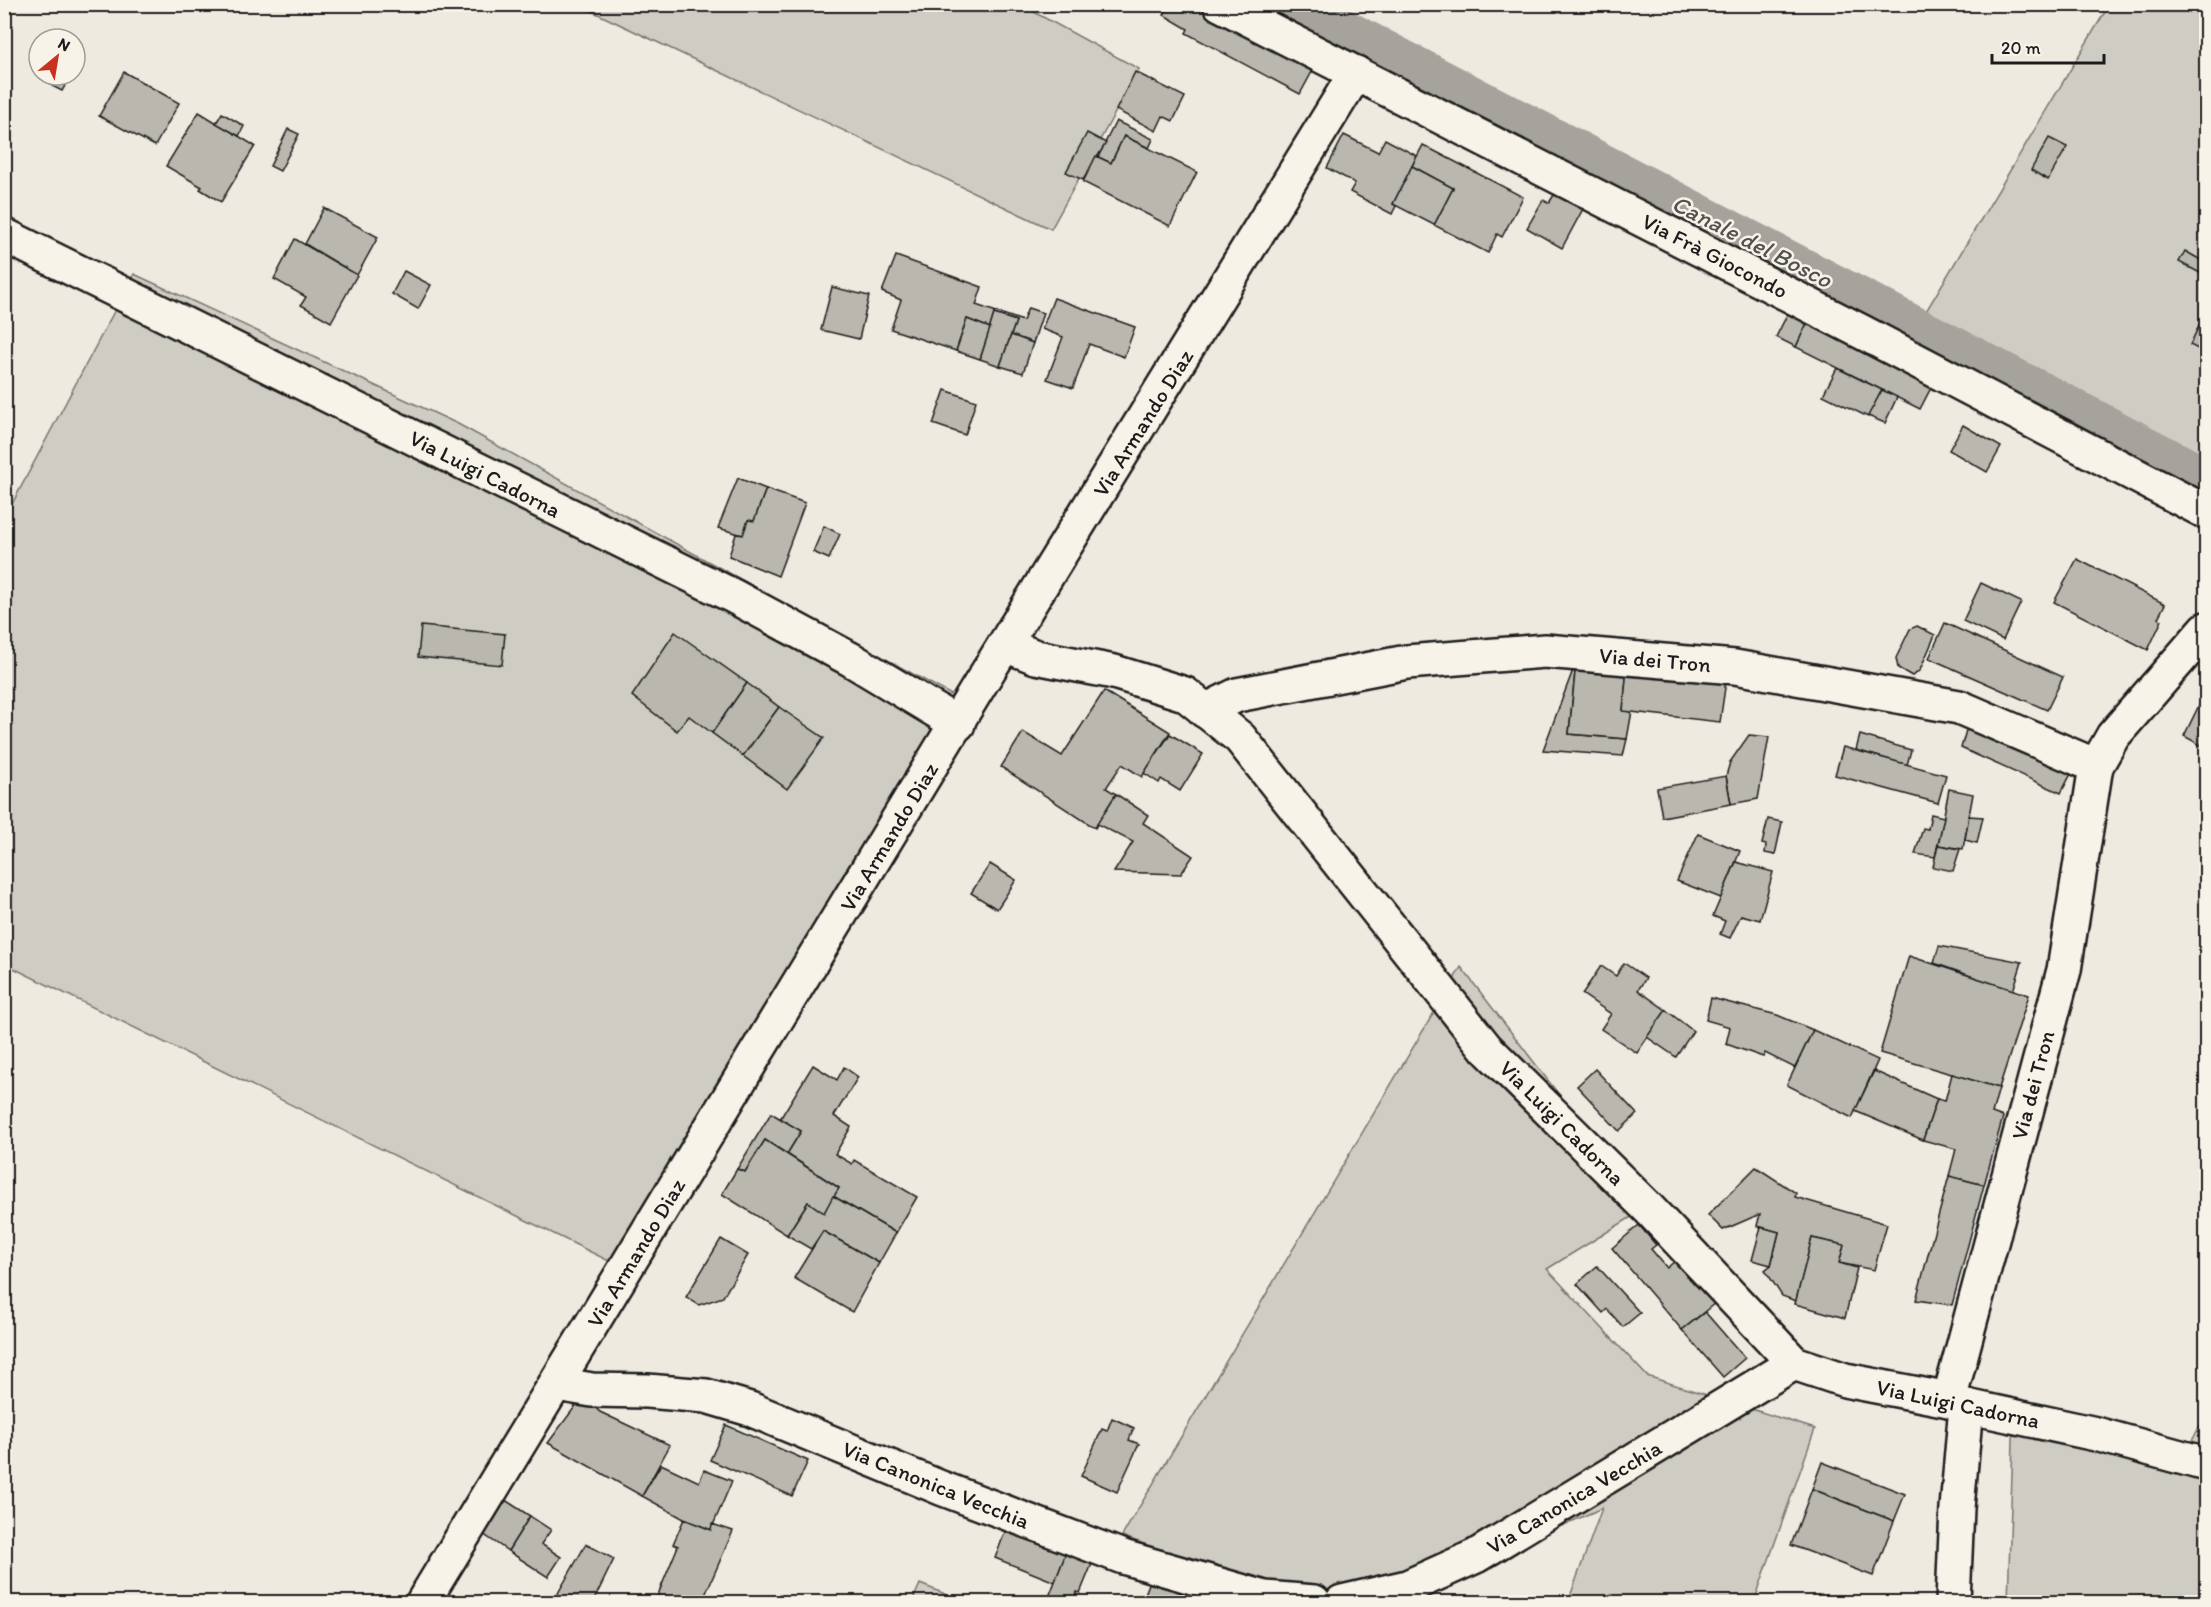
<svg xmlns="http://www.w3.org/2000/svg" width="2211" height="1607" font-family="Itim,sans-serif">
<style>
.green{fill:#cfccc3;stroke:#767470;stroke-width:1.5}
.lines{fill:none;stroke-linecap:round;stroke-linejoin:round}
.canal{stroke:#a6a39d;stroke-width:39}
.building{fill:#bab7af;stroke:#1c1c1c;stroke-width:1.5}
.minor-casing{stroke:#1c1c1c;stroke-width:38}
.minor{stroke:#f7f3e8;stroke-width:33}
.labels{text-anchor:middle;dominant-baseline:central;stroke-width:5;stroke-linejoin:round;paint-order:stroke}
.street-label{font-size:22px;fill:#1c1c1c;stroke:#f7f3e8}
.water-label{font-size:24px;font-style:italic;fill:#535250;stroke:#f7f3e8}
</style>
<rect width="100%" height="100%" fill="#eeeae0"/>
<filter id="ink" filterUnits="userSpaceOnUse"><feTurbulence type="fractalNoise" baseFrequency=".0167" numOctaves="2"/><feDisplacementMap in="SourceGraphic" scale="12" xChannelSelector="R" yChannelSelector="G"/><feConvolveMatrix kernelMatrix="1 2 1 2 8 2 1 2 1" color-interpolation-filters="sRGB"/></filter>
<g filter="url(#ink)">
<g class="green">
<polygon points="579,5 1021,5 1139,69 1051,229"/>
<polygon points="2109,5 2206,5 2206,457 1925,313"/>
<polygon points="134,274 458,424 957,698 613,1263 5,964 4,519"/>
<polygon points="1461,967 1646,1208 1547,1269 1647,1376 1815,1429 1754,1602 1568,1602 1602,1508 1392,1602 1300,1602 1122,1536"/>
<polygon points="2014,1409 2183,1458 2206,1414 2206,1602 2008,1602"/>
<polygon points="920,1584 945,1594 952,1602 912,1602"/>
</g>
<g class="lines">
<polyline class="canal" points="1297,4 2206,477"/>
</g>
<g class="building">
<polygon points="1170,4 1215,4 1313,70 1300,94 1186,33 1188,29 1164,15"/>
<polygon points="124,72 179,103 155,146 99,116"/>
<polygon points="1135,72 1185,97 1173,121 1163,116 1156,131 1116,110"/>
<polygon points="58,75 71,75 62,91 52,86"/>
<polygon points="199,112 255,146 221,202 200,189 202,187 166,166"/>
<polygon points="222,113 244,126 239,136 216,123"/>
<polygon points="1116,121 1153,139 1149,148 1124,136 1111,163 1098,157"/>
<polygon points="288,129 299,134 280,171 270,166"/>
<polygon points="1087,133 1106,143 1083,180 1066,172"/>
<polygon points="1344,135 1378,152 1385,139 1417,156 1393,204 1396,206 1392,214 1350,192 1355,183 1327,168"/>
<polygon points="1124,136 1197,172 1170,226 1083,182 1096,156 1111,163"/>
<polygon points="2049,138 2067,147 2048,180 2031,170"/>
<polygon points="1423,145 1523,197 1502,237 1497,234 1488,253 1434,225 1453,188 1412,166"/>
<polygon points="1412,166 1453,188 1434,225 1393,204"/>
<polygon points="1557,190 1585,205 1562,248 1527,228 1543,200 1549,203"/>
<polygon points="324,208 378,237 357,275 305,244"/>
<polygon points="295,239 357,275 331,322 301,305 306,297 274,279"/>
<polygon points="2185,251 2206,263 2204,275 2179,262"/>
<polygon points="896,256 982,287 976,305 1023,321 1028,308 1043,313 1033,343 1011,335 1016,321 994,314 990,328 967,319 956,351 891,329 901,300 882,292"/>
<polygon points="404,271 431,285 418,309 392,294"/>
<polygon points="832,287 869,296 859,339 821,330"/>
<polygon points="1054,298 1135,327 1124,357 1089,344 1073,388 1047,379 1063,337 1042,329"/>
<polygon points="1790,309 1809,319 1796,347 1776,337"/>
<polygon points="2206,311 2206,353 2190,345"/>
<polygon points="994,314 1016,321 1000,366 980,359"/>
<polygon points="967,319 990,328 980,359 956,351"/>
<polygon points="1809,319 1934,382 1920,409 1796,347"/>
<polygon points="1011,335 1033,343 1023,373 1000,366"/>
<polygon points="1837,368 1882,390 1868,417 1823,395"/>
<polygon points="945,390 976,401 965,435 933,424"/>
<polygon points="1882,390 1897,397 1885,423 1868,416"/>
<polygon points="1963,425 2001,447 1987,472 1949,450"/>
<polygon points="738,478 766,489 754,521 748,520 743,535 718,528"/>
<polygon points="766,489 805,503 778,576 729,556 736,534 743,535 748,520 754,521"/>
<polygon points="824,526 840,534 829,559 813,552"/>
<polygon points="2077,559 2165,604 2158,618 2162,620 2148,650 2054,602"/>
<polygon points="1981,583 2021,602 2003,640 1963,621"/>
<polygon points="1945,623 2063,677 2047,710 1929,658"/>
<polygon points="421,626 505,634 502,665 418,657"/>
<polygon points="1917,626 1935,635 1920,670 1912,676 1898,668 1896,658 1910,629"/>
<polygon points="675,632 747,683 712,733 689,716 677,731 632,696"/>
<polygon points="1576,662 1569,734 1627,739 1623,756 1543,750"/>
<polygon points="1576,662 1627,668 1623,711 1632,711 1627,739 1569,734"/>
<polygon points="1627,668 1727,674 1720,722 1623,711"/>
<polygon points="747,683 779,707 743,756 712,733"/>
<polygon points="1104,691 1170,732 1142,777 1122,764 1106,788 1116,794 1095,828 1001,767 1023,732 1062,756"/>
<polygon points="2206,691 2206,748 2184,736"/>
<polygon points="779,707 824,738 787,789 743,756"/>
<polygon points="1970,716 2075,766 2061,793 1961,748"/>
<polygon points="1170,734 1203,754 1180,791 1161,779 1159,783 1144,773"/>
<polygon points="1749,735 1769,737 1758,799 1731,804 1726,776 1730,762"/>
<polygon points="1860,735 1911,750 1907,765 1856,750"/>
<polygon points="1843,747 1946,775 1938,803 1835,775"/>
<polygon points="1726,776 1731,804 1662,817 1657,788"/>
<polygon points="1949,789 1973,794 1963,849 1938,845"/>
<polygon points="1116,794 1148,815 1143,823 1193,856 1181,874 1114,872 1133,842 1097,824"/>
<polygon points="1931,814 1944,817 1935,857 1915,854 1923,828 1928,829"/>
<polygon points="1969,816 1983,817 1977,843 1965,840"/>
<polygon points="1768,819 1782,822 1775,855 1765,853 1766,845 1762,844"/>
<polygon points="1698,834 1740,851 1721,898 1677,881"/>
<polygon points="1938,845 1960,849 1953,871 1933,867"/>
<polygon points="1736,862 1773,872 1760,920 1741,915 1730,938 1720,934 1725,921 1713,916"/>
<polygon points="990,864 1016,880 997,909 971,893"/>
<polygon points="1939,946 2022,962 2013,991 1934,963"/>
<polygon points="1909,956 2029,995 1999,1088 1880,1053"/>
<polygon points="1624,963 1646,978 1638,990 1666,1010 1637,1053 1601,1029 1611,1014 1582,994 1601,966 1616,976"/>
<polygon points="1711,998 1777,1015 1813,1030 1795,1068 1765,1053 1763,1057 1726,1044 1730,1027 1706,1020"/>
<polygon points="1666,1010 1693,1031 1676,1057 1647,1037"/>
<polygon points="1813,1030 1878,1060 1852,1118 1787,1085"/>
<polygon points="813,1065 837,1080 844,1067 858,1077 834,1116 851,1127 835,1154 852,1164 854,1160 917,1197 896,1233 833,1196 839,1188 787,1154 801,1131 780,1119"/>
<polygon points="1595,1069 1637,1114 1619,1131 1577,1086"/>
<polygon points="1874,1071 1937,1099 1923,1140 1855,1111"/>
<polygon points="1952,1074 1999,1088 1992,1113 2003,1117 1984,1185 1949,1176 1956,1149 1923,1140 1937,1099 1945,1101"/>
<polygon points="771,1113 801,1131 787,1154 765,1140 745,1172 737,1169"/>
<polygon points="765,1140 839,1188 824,1213 808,1202 787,1235 722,1194 737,1169 745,1172"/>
<polygon points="1756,1167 1796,1193 1795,1197 1887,1224 1874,1270 1839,1263 1844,1245 1812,1238 1796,1301 1782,1296 1765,1270 1771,1265 1779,1232 1757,1226 1760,1214 1723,1230 1708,1215"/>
<polygon points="1949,1176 1984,1185 1952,1305 1916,1300"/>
<polygon points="833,1196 896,1233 879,1263 823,1231 811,1249 787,1235 808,1202 824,1213"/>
<polygon points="1639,1225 1656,1245 1651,1249 1667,1268 1677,1259 1715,1303 1682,1330 1612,1248"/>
<polygon points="1761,1227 1779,1232 1771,1265 1752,1260"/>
<polygon points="823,1231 879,1263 852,1312 794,1278"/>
<polygon points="1812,1238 1844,1245 1839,1263 1857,1268 1845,1318 1795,1304"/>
<polygon points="721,1239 748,1255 723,1297 699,1305 686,1297"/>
<polygon points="1597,1266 1640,1313 1623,1327 1607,1309 1603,1313 1577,1284"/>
<polygon points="1705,1312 1745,1358 1723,1377 1682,1330"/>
<polygon points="583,1396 600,1412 670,1445 642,1496 548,1443"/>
<polygon points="1112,1418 1134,1428 1129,1440 1139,1444 1117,1492 1081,1476 1102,1429 1107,1431"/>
<polygon points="726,1425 808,1461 792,1496 710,1460"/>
<polygon points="1822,1462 1905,1494 1894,1521 1812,1489"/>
<polygon points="661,1464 699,1482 704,1470 732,1481 711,1530 684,1519 642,1496"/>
<polygon points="1812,1489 1894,1521 1873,1576 1791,1545"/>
<polygon points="502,1498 530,1516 508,1551 480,1532"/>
<polygon points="530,1516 551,1530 541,1544 561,1557 548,1577 508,1551"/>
<polygon points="684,1519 711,1530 712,1524 733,1531 702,1602 655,1602 678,1546 673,1544"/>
<polygon points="1008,1524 1068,1548 1055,1582 995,1558"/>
<polygon points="586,1544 614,1559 593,1602 553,1602"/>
<polygon points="1068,1548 1094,1559 1080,1593 1077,1592 1073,1602 1047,1602"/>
<polygon points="1152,1576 1182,1588 1176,1602 1142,1602"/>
<polygon points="1182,1588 1217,1602 1176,1602"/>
</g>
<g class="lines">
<g class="minor-casing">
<g id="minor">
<polyline points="1220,4 1862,332 2206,512"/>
<polyline points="4,235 733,596 852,660 958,724"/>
<polyline points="1005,645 1036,657 1114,672 1185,694 1240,738 1486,1048 1649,1209 1794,1363 1845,1380 1949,1400 1966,1406 2096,1434 2206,1464"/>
<polyline points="1205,711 1237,695 1407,662 1545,651 1735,667 1959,707 2096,766"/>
<polyline points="557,1384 592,1390 647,1391 706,1396 750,1409 941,1488 1123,1557 1265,1598 1314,1602"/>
<polyline points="1949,1400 2064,970 2096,766 2113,736 2206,629"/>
<polyline points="423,1602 979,686 1356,73"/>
<polyline points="1342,1602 1407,1587 1476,1556 1794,1363"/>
<polyline points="1953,1602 1957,1508 1966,1406"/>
</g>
</g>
<use href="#minor" class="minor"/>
</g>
</g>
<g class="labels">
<g class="street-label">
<text transform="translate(1715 256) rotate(27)">Via Frà Giocondo</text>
<text transform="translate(1143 423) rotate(-58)">Via Armando Diaz</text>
<text transform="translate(485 474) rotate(27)">Via Luigi Cadorna</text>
<text transform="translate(1655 660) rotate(5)">Via dei Tron</text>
<text transform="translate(889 837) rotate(-59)">Via Armando Diaz</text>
<text transform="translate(2033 1085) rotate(-75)">Via dei Tron</text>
<text transform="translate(1562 1123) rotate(45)">Via Luigi Cadorna</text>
<text transform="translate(636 1253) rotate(-59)">Via Armando Diaz</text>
<text transform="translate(1958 1404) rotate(12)">Via Luigi Cadorna</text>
<text transform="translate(936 1485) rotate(22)">Via Canonica Vecchia</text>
<text transform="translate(1574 1497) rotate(-31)">Via Canonica Vecchia</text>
</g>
<g class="water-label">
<text transform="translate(1752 241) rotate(27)">Canale del Bosco</text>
</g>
</g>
<rect width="2211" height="1607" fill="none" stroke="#f7f3e8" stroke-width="24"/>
<rect x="12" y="12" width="2187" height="1583" fill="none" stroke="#1c1c1c" stroke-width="2" filter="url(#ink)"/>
<g transform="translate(57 57) rotate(30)"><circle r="28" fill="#f7f3e8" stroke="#9f9d96" stroke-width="1.5"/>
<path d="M0-4.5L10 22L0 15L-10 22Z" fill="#c8321e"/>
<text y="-9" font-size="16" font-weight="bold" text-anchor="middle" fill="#1c1c1c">N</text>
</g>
<path d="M1992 54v9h112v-9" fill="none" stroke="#1c1c1c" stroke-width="3"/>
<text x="2001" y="54" font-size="18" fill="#1c1c1c" stroke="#f7f3e8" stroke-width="4.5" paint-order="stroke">20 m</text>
</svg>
